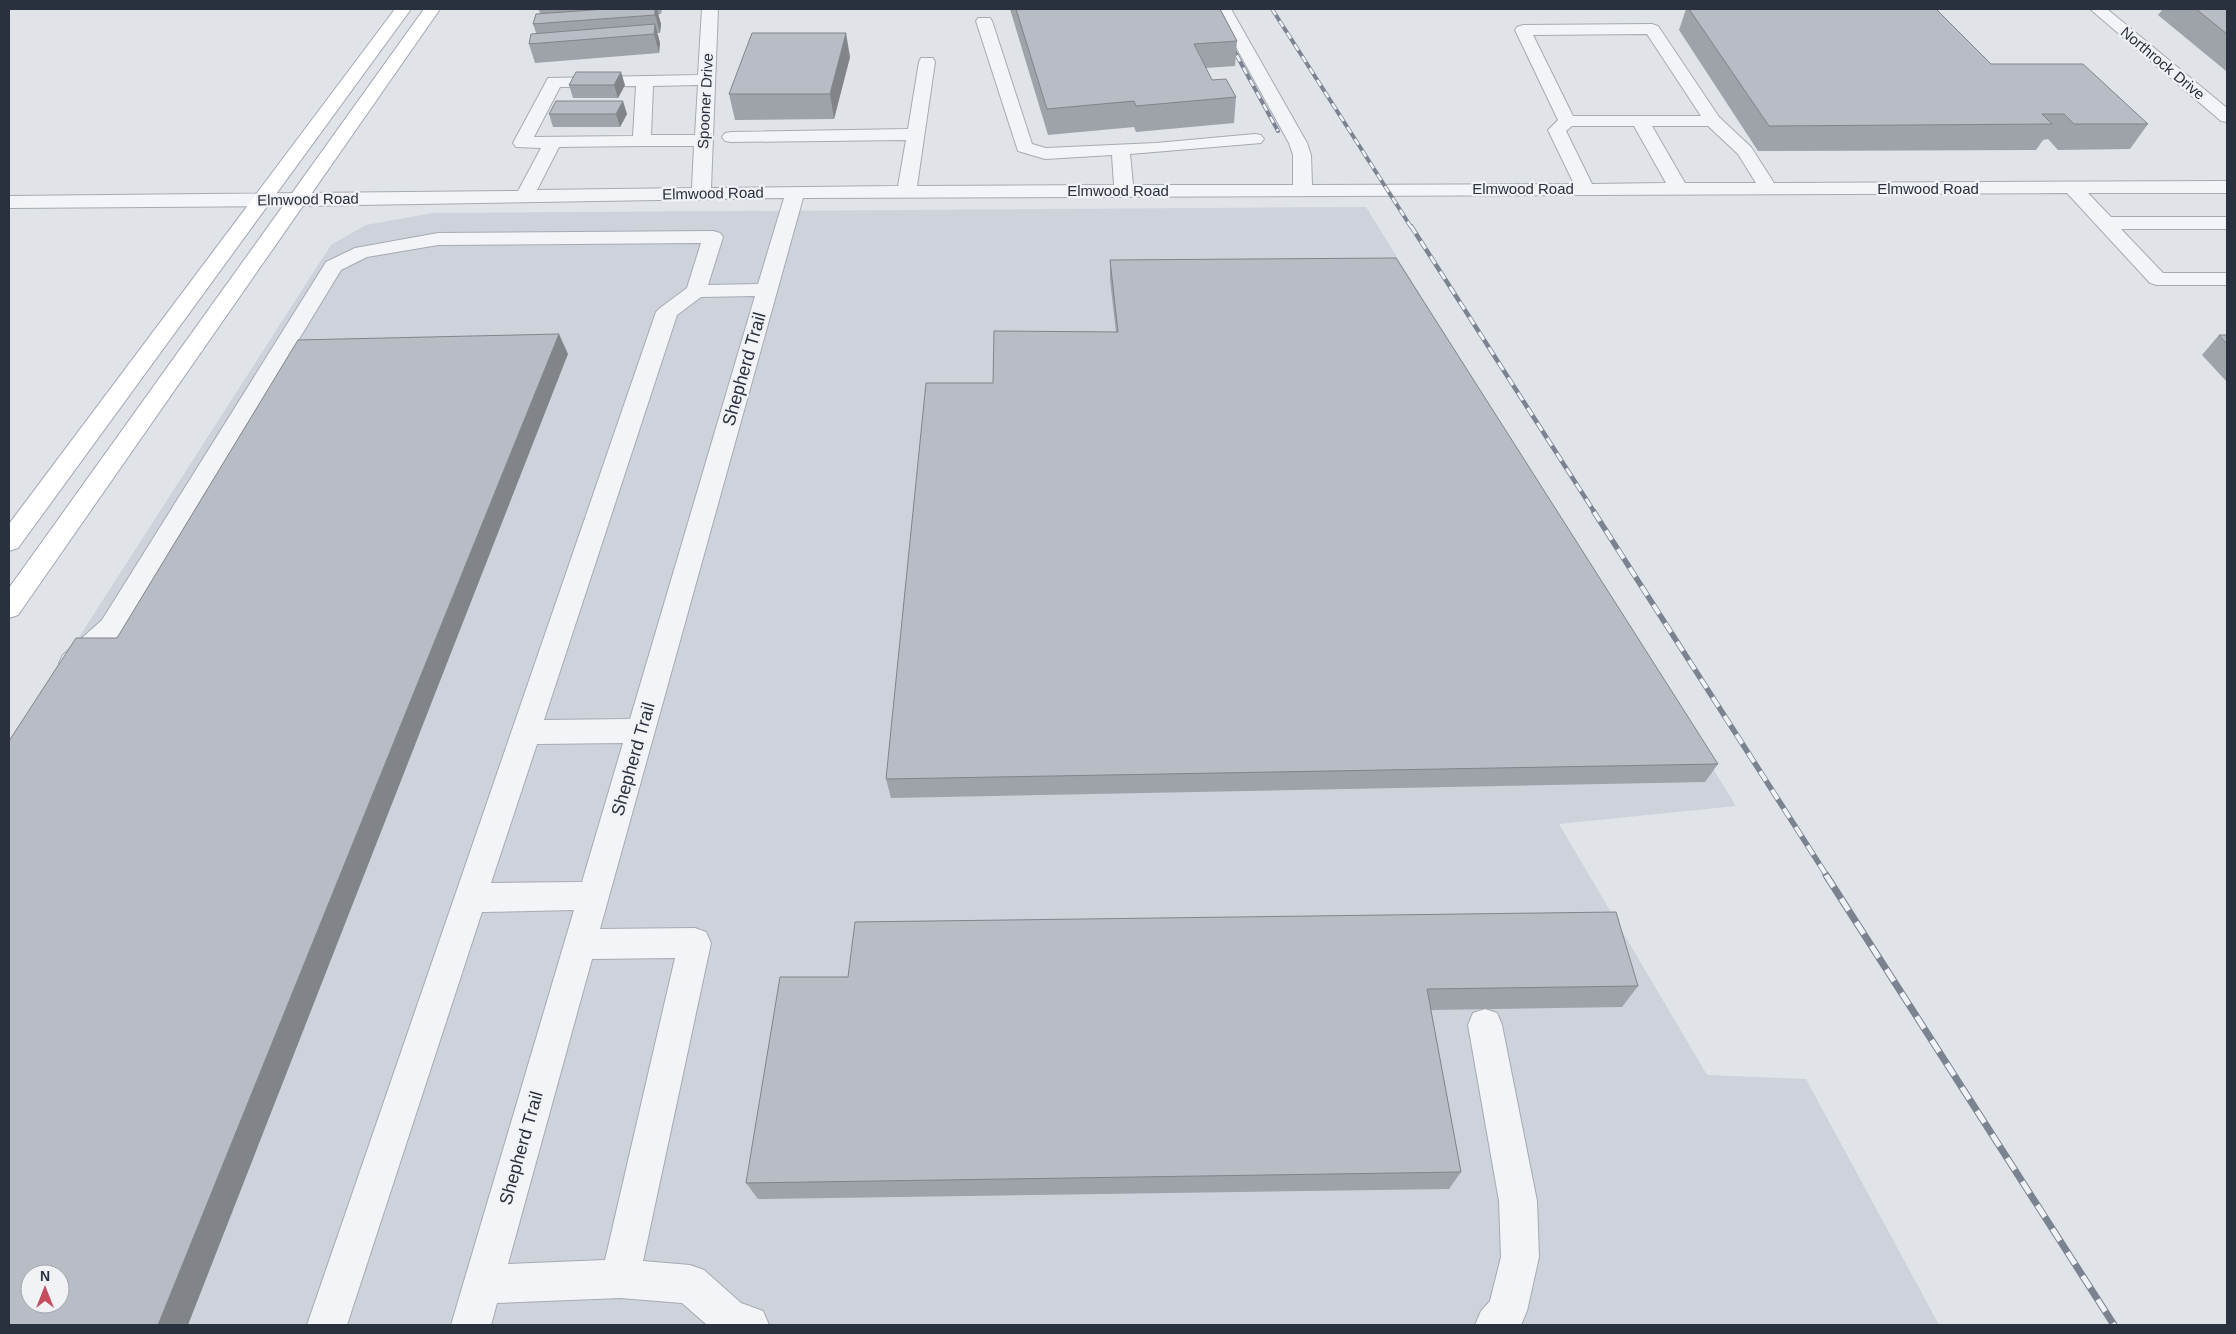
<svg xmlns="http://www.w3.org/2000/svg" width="2236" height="1334" font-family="Arial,sans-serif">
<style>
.built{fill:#ced2da;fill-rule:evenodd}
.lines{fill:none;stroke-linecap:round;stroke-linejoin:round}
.minor-casing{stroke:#a6aab2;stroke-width:2}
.major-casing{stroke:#a0a7b3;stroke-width:2}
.minor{fill:#f3f4f7;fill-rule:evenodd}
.major{fill:#fff;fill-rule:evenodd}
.rail-far3-casing{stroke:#7b8391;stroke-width:4}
.rail-far2-casing{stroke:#7b8391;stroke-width:4.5}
.rail-far1-casing{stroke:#7b8391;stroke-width:5.5}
.rail-casing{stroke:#7b8391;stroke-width:7}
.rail-far3{stroke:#f0f2f6;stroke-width:2.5;stroke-dasharray:7;stroke-linecap:butt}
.rail-far2{stroke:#f0f2f6;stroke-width:3;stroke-dasharray:9;stroke-linecap:butt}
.rail-far1{stroke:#f0f2f6;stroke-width:4;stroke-dasharray:11;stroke-linecap:butt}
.rail{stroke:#f0f2f6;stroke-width:5;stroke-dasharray:14;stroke-linecap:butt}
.wall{fill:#9ea2a9}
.shaded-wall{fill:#818489}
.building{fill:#b8bcc4;stroke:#818489;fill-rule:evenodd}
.labels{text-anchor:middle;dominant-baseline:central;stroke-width:4.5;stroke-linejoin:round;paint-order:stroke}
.far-street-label{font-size:15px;fill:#2a313e;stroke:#f0f2f6}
.street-label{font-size:18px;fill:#2a313e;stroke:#f0f2f6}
</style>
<rect width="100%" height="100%" fill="#e0e3e8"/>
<path class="built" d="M 1366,207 L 1736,806 L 1559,824 L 1707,1075 L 1806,1079 L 1939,1325 L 9,1325 L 9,746 L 331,245 L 366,225 L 433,213 ZM 30,1274 L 60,1274 L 60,1304 L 30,1304 Z"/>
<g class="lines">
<g class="minor-casing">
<g id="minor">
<path d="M 702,9 L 718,9 L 711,188 L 898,186 L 906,140 L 731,142 L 725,141 L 722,137 L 725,133 L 731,132 L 908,129 L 919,62 L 921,58 L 933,58 L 935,62 L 917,186 L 1114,185 L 1112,155 L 1045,159 L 1018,151 L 976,21 L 978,18 L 990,18 L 992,21 L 1032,144 L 1046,148 L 1156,143 L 1255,134 L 1261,135 L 1264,139 L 1261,143 L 1130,154 L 1133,185 L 1293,185 L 1293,155 L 1289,143 L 1215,9 L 1231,9 L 1307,143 L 1311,155 L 1312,185 L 1574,184 L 1548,130 L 1558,120 L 1515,30 L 1517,27 L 1523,25 L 1652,24 L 1658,26 L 1719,117 L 1751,147 L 1774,183 L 2227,181 L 2227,193 L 2088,193 L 2111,217 L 2227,217 L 2227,229 L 2121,229 L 2163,273 L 2227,273 L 2227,285 L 2157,285 L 2150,283 L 2067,193 L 803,198 L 600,929 L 695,928 L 706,932 L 711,943 L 643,1261 L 690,1265 L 704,1270 L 741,1303 L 763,1311 L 769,1325 L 707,1325 L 682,1303 L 620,1298 L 497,1303 L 491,1325 L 451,1325 L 574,910 L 482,912 L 347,1325 L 307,1325 L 656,312 L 660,308 L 687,288 L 701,243 L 438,245 L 367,257 L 341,270 L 120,634 L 83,671 L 73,674 L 63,671 L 59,663 L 63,655 L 102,620 L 326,262 L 355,248 L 438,233 L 713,231 L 720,233 L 723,237 L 708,285 L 758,284 L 784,198 L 298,206 L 9,208 L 9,196 L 518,191 L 541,148 L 516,147 L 513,143 L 548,78 L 698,75 ZM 1647,34 L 1701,116 L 1573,116 L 1533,35 ZM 698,85 L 695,135 L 651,135 L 653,86 ZM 636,86 L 633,136 L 534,137 L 560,87 ZM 1572,126 L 1634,126 L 1666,183 L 1592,184 L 1566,131 ZM 1652,126 L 1708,126 L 1738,154 L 1756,183 L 1685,183 ZM 641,146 L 694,146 L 692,188 L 537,190 L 559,147 ZM 755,296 L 630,719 L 544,720 L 677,315 L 701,297 ZM 623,743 L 582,882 L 491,883 L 537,744 ZM 675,958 L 605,1260 L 508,1264 L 592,959 Z"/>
<polygon points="2090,9 2107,9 2227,108 2227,122 2221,121"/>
<polygon points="1485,1009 1497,1013 1502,1025 1537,1201 1539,1257 1527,1311 1521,1325 1475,1325 1481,1311 1490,1301 1501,1257 1499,1201 1468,1025 1473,1013"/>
</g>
</g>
<g class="major-casing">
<g id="major">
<polygon points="395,9 411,9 18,548 9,551 9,524"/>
<polygon points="424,9 440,9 18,615 9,618 9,588"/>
</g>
</g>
<use href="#minor" class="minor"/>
<use href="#major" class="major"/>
<g class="rail-far3-casing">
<g id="rail-far3">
<polyline points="1272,9 1411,227"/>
<polyline points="1230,43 1278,131"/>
</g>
</g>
<g class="rail-far2-casing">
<polyline id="rail-far2" points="1411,226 1595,513"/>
</g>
<g class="rail-far1-casing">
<polyline id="rail-far1" points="1594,512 1827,876"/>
</g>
<g class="rail-casing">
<polyline id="rail" points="1826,875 2114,1325"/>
</g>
<use href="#rail-far3" class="rail-far3"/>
<use href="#rail-far2" class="rail-far2"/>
<use href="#rail-far1" class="rail-far1"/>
<use href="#rail" class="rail"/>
</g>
<g class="wall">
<polygon points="539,9 662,9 661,14 658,14 661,24 660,33 657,33 660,43 659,53 535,63 529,44 536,33 533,24 540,13 539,10"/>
<polygon points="1010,9 1220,9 1237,41 1235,66 1206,68 1212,80 1236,97 1234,123 1136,132 1134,127 1048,135"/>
<polygon points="1686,9 1936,9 1991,64 2148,124 2130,149 2058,150 2048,139 2043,140 2036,150 1758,151 1679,30"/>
<polygon points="2163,9 2227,9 2227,71 2226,71 2158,15"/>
<polygon points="850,57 834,119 735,120 729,94"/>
<polygon points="569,85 625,85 618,98 573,98"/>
<polygon points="549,114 627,114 620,127 553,127"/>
<polygon points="1110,260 1718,764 1705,782 891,798 886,779 993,383 1116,332 1110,280"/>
<polygon points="2219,335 2227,335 2227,382 2202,355"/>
<polygon points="848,977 1638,986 1622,1007 1431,1010 1461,1172 1449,1189 758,1199 746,1183"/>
</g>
<g class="shaded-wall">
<polygon points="655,9 657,9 661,24 660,33 655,15"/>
<polygon points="655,24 660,43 659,53 654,34"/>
<polygon points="846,33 850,57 834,119 830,94"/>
<polygon points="621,72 625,85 618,98 614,85"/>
<polygon points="623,101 627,114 620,127 616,114"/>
<polygon points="559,334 568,354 188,1325 158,1325"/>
</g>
<g class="building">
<polygon points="539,9 560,9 539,10"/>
<polygon points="606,9 655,9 655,15 533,24 536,14"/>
<polygon points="1016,9 1220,9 1237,41 1194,44 1212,80 1226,79 1236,97 1136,106 1134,101 1047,109"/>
<polygon points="1689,9 1936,9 1991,64 2083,64 2148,124 2074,124 2064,114 2042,114 2052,124 1769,126"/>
<polygon points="2196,9 2227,9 2227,34"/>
<polygon points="655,24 654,34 529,44 531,34"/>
<polygon points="752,33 846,33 830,94 729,94"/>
<polygon points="576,72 621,72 614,85 569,85"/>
<polygon points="556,101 623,101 616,114 549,114"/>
<polygon points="1396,258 1718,764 886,779 926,383 993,383 994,331 1118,332 1110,260"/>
<path d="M 559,334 L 158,1325 L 9,1325 L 9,741 L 76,638 L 117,638 L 298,340 ZM 30,1274 L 60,1274 L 60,1304 L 30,1304 Z"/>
<polygon points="2219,335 2227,335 2227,344"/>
<polygon points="1616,912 1638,986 1427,989 1461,1172 746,1183 780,977 848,977 855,922"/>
</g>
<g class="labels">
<g class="far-street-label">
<text transform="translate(2163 63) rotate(40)">Northrock Drive</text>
<text transform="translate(705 101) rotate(-87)">Spooner Drive</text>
<text x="1523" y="188">Elmwood Road</text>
<text x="1928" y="188">Elmwood Road</text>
<text x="1118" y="190">Elmwood Road</text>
<text transform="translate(713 193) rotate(-1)">Elmwood Road</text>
<text transform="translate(308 199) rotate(-1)">Elmwood Road</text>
</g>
<g class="street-label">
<text transform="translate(744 369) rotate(-74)">Shepherd Trail</text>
<text transform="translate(633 759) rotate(-74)">Shepherd Trail</text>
<text transform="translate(521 1148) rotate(-74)">Shepherd Trail</text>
</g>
</g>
<rect width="2236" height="1334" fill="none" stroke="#2a313e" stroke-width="20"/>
<g transform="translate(45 1289)"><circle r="24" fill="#f0f2f6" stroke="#a1a5ac"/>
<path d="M0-4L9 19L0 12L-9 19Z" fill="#c54d5d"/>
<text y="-8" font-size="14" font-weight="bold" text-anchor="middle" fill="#2a313e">N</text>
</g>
</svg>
